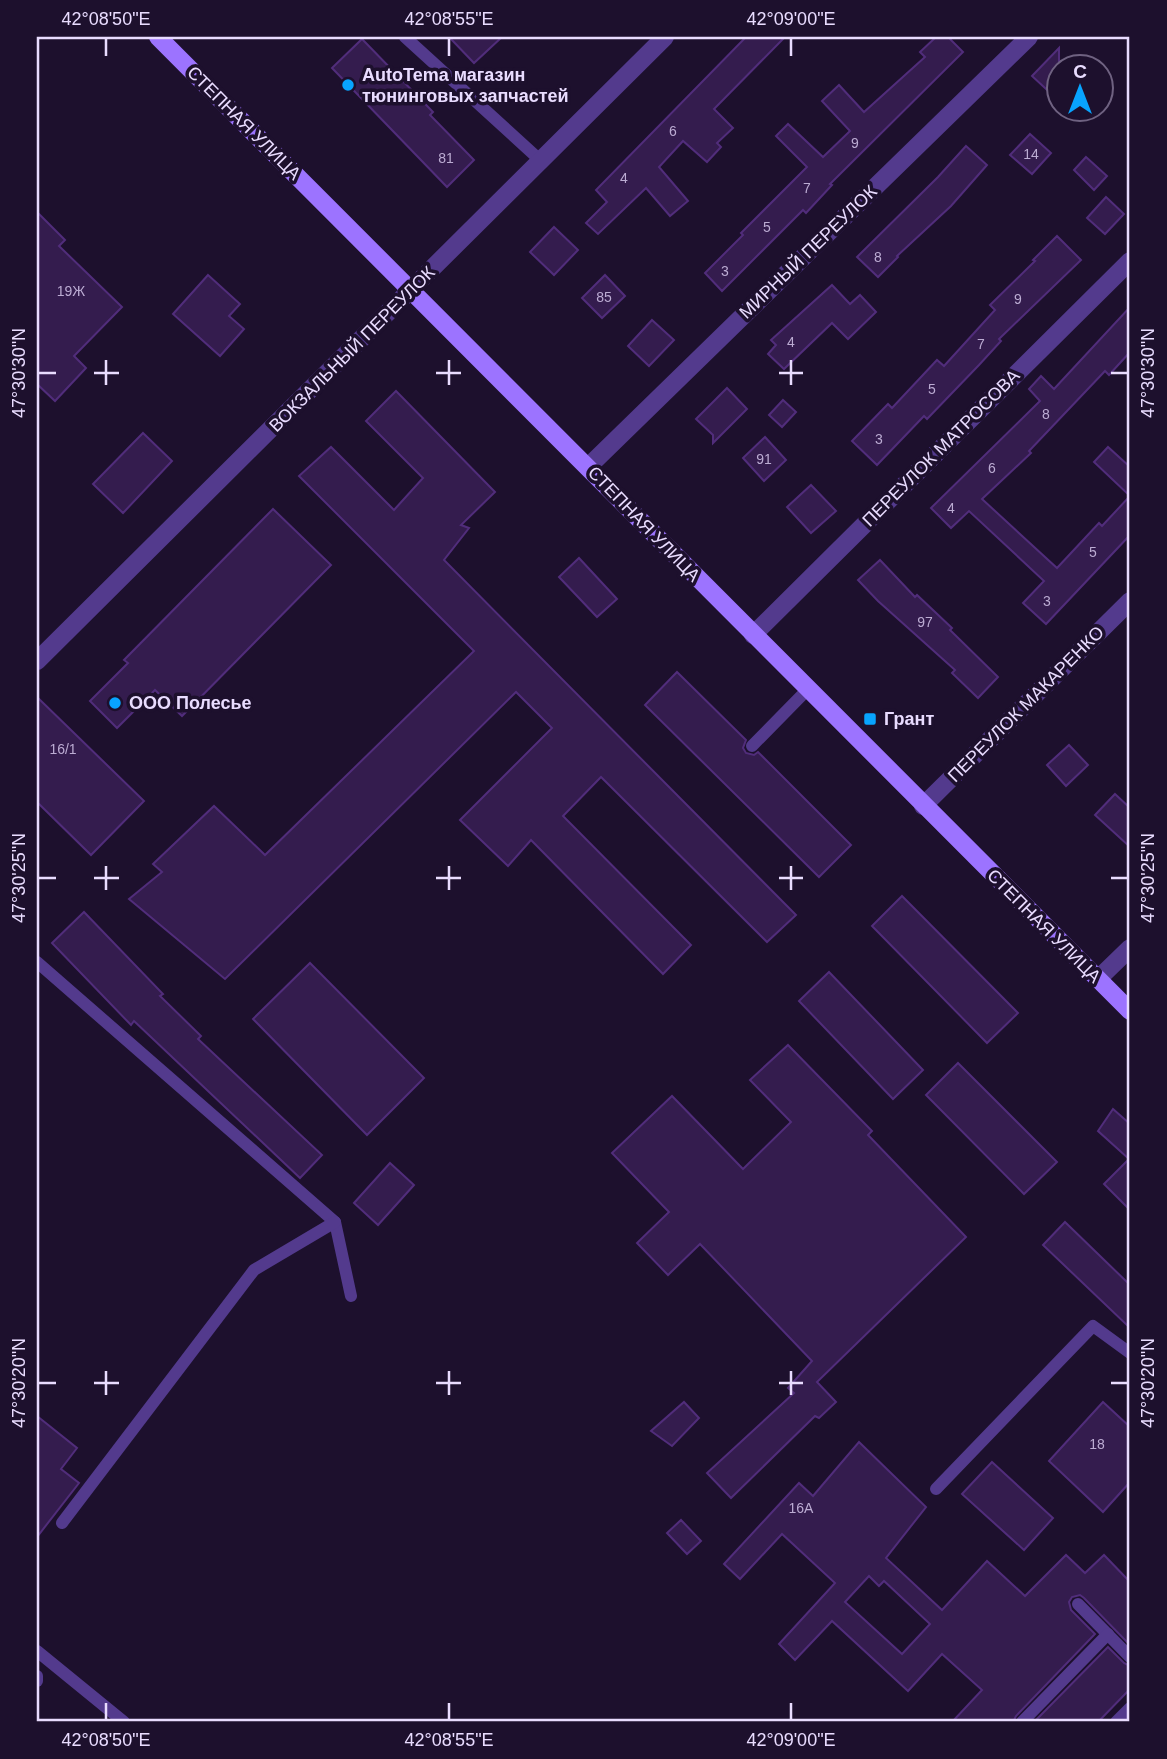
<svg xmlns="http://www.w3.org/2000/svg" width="1167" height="1759" font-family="Arial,sans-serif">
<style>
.building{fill:#341c4e;stroke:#512d7b;stroke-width:2;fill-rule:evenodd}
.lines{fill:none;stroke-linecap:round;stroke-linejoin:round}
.lane{stroke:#533a8d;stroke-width:12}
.street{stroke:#533a8d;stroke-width:18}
.secondary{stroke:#9c73ff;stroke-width:18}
.ticks{fill:none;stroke:#e9dcff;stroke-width:2.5}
.poi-dot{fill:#08a4ff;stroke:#1d102d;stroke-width:2.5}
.labels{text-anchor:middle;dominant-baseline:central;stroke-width:7;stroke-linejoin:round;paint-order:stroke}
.number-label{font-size:14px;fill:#bcacd3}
.poi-label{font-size:18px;font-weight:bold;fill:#e9dcff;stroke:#1d102d;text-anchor:start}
.street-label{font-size:18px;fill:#e9dcff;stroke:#1d102d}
.neatline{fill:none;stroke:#e9dcff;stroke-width:2.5}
.ticks-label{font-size:18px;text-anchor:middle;fill:#e9dcff}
</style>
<rect width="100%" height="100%" fill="#1d102d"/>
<g class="building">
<polygon points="449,37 502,37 474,63"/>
<polygon points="746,37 785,37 714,109 733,128 717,143 721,147 707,162 683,141 659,167 688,201 670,216 646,188 598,234 586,223 607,202 596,190"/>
<polygon points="936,37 948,37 963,52 830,184 832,185 806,213 803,210 722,291 705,273 743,235 741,233 807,167 776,136 788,124 823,157 850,131 822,101 839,85 864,112 925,57 920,52"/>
<polygon points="362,39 433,112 430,115 474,160 447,187 332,68"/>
<polygon points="1059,48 1059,101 1032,76"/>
<polygon points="1030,134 1051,153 1032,174 1010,155"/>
<polygon points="966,146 987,165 951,206 897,256 898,257 878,277 857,257 938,177"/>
<polygon points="1086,157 1107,176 1094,190 1074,170"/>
<polygon points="1106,197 1124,214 1105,234 1087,218"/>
<polygon points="37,212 65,240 59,246 122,307 74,356 86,368 55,401 37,384"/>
<polygon points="554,227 578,250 554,275 530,252"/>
<polygon points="1057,236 1081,260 999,339 1001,341 979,365 927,419 924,416 877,465 852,441 888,404 892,408 937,360 944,366 995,310 990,305 1035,261 1033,260"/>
<polygon points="208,275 240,304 229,316 244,329 220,356 173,314"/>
<polygon points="605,275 625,296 602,318 582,298"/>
<polygon points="832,285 850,304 860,295 876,312 848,339 832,323 784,369 768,354 776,345 771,340"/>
<polygon points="1130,307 1130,352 1109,375 1105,371 1029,451 1031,453 982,499 1057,568 1099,523 1102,526 1130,496 1094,462 1108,447 1130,467 1130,535 1046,624 1023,603 1044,581 969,511 951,528 931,508 1040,401 1029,389 1041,376 1054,389"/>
<polygon points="652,320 674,340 649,366 628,346"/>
<polygon points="727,388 747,409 713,443 713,435 696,419"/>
<polygon points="396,391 495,492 461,525 469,528 444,560 796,915 767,942 601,777 563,816 691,945 663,974 531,840 508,866 460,820 552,728 516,692 225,979 129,899 162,872 153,864 214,806 265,855 474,651 299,476 331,447 394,510 423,478 366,421"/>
<polygon points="783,400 796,412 782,427 769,415"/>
<polygon points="143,433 172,461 123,513 93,484"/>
<polygon points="765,437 786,460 764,481 743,458"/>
<polygon points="811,485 836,511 811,533 787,507"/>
<polygon points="273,509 331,565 182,716 155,690 117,728 90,701 128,663 124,660"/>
<polygon points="579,558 617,599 597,617 559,577"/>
<polygon points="880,560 915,597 917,595 952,628 950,630 998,677 978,698 952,673 955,670 878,601 858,580"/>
<polygon points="677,672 746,740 743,748 746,753 754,755 758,752 851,845 819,877 645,705"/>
<polygon points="37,697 144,801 91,855 37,802"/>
<polygon points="1069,745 1088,765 1066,786 1047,765"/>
<polygon points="1115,794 1130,808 1130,847 1095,815"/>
<polygon points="902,896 1018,1013 987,1043 872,926"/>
<polygon points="84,912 163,994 160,996 201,1036 198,1039 322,1155 300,1178 134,1021 131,1025 52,943"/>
<polygon points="310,963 424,1078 367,1135 253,1019"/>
<polygon points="829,972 923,1070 893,1099 799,1001"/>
<polygon points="788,1045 872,1131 868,1135 966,1237 817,1382 836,1402 819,1418 815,1416 731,1498 707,1473 794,1393 788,1388 812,1361 700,1244 668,1275 637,1243 669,1212 612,1153 672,1096 743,1169 791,1122 750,1080"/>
<polygon points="958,1063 1057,1162 1024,1194 926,1095"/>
<polygon points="1113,1109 1130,1124 1130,1210 1104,1184 1129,1159 1098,1131"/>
<polygon points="390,1163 414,1185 378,1225 354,1203"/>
<polygon points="1065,1222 1130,1285 1130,1328 1043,1245"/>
<polygon points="684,1402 699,1418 672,1446 651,1431"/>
<polygon points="1103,1402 1130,1427 1130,1482 1103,1512 1049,1461"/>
<polygon points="37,1416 77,1448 61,1469 79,1483 37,1537"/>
<path d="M 859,1442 L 926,1507 L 886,1558 L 942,1610 L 987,1561 L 1025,1596 L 1066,1555 L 1085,1573 L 1104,1555 L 1130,1582 L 1130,1645 L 1084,1598 L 1080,1595 L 1072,1597 L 1069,1602 L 1071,1610 L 1095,1634 L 1016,1716 L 1013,1722 L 952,1722 L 982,1690 L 942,1654 L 908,1691 L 832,1621 L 795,1660 L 779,1644 L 835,1583 L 782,1534 L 740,1579 L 724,1564 L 799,1483 L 813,1496 ZM 869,1576 L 879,1586 L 884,1581 L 930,1624 L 902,1654 L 845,1602 Z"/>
<polygon points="992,1462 1053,1518 1024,1550 962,1494"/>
<polygon points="681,1520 701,1541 687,1554 667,1533"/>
<polygon points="1108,1647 1124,1663 1130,1666 1130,1689 1098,1722 1034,1722"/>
</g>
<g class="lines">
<g class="lane">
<polyline points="405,37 541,161"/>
<polyline points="752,746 807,690"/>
<polyline points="37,962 335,1222 351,1296"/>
<polyline points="936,1489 1093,1326 1130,1353"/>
<polyline points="62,1523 254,1270 335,1222"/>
<polyline points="1078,1604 1130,1657"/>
<polyline points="37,1651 124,1722"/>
<polyline points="37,1676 37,1681"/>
<polyline points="1022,1722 1108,1634"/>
<polyline points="1116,1722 1130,1708"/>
</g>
<g class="street">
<polyline points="588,467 1029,37"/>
<polyline points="753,635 1130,261"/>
<polyline points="37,661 665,37"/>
<polyline points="923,806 1130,601"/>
<polyline points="1098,979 1130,948"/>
</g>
<path class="secondary" d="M 158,37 C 483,361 805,688 1130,1011"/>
</g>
<path class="ticks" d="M 106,38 L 106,56M 449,38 L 449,56M 791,38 L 791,56M 106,360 L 106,385M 449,360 L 449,385M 791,360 L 791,385M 38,373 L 56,373M 94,373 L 119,373M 436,373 L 461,373M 779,373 L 803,373M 1111,373 L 1128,373M 106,866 L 106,890M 449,866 L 449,890M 791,866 L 791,890M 38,878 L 56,878M 94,878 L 119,878M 436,878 L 461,878M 779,878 L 803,878M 1111,878 L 1128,878M 106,1371 L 106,1395M 449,1371 L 449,1395M 791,1371 L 791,1395M 38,1383 L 56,1383M 94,1383 L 119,1383M 436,1383 L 461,1383M 779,1383 L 803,1383M 1111,1383 L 1128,1383M 106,1703 L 106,1720M 449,1703 L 449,1720M 791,1703 L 791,1720"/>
<g class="poi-dot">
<circle cx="348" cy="85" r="7"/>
<circle cx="115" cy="703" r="7"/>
<rect x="863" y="712" width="14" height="14" rx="3.5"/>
</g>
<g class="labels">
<g class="number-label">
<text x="673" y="131">6</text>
<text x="855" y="143">9</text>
<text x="1031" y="154">14</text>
<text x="446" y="158">81</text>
<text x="624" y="178">4</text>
<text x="807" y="188">7</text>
<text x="767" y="227">5</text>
<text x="878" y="257">8</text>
<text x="725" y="271">3</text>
<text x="71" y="291">19Ж</text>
<text x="604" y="297">85</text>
<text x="1018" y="299">9</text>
<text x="791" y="342">4</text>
<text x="981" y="344">7</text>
<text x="932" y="389">5</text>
<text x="1046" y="414">8</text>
<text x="879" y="439">3</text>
<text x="764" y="459">91</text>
<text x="992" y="468">6</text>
<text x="951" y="508">4</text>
<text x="1093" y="552">5</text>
<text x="1047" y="601">3</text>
<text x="925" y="622">97</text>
<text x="63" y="749">16/1</text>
<text x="1097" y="1444">18</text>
<text x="801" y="1508">16А</text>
</g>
<g class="poi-label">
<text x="362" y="75">AutoTema магазин<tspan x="362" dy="21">тюнинговых запчастей</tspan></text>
<text x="129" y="703">ООО Полесье</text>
<text x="884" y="719">Грант</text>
</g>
<g class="street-label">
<text transform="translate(244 123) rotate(45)">СТЕПНАЯ УЛИЦА</text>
<text transform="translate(808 252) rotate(-44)">МИРНЫЙ ПЕРЕУЛОК</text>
<text transform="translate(352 349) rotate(-45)">ВОКЗАЛЬНЫЙ ПЕРЕУЛОК</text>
<text transform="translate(941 448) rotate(-45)">ПЕРЕУЛОК МАТРОСОВА</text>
<text transform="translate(644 524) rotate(46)">СТЕПНАЯ УЛИЦА</text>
<text transform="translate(1026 704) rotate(-45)">ПЕРЕУЛОК МАКАРЕНКО</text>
<text transform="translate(1044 926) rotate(45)">СТЕПНАЯ УЛИЦА</text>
</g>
</g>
<rect width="1167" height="1759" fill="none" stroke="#1d102d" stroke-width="77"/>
<g transform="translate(1080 88)"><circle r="33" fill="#1d102d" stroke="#6f6281" stroke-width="2"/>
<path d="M0-5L12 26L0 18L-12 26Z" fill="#08a4ff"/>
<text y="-10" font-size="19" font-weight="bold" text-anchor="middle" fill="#e9dcff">С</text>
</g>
<rect x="38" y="38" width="1090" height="1682" class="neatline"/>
<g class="ticks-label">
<text x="106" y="25">42°08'50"E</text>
<text x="449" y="25">42°08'55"E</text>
<text x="791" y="25">42°09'00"E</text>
<text transform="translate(19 373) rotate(-90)" y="6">47°30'30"N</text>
<text transform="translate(1148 373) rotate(-90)" y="6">47°30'30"N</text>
<text transform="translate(19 878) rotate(-90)" y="6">47°30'25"N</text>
<text transform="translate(1148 878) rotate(-90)" y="6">47°30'25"N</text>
<text transform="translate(19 1383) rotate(-90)" y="6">47°30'20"N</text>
<text transform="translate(1148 1383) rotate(-90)" y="6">47°30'20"N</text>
<text x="106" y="1746">42°08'50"E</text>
<text x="449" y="1746">42°08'55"E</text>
<text x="791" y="1746">42°09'00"E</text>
</g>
</svg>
